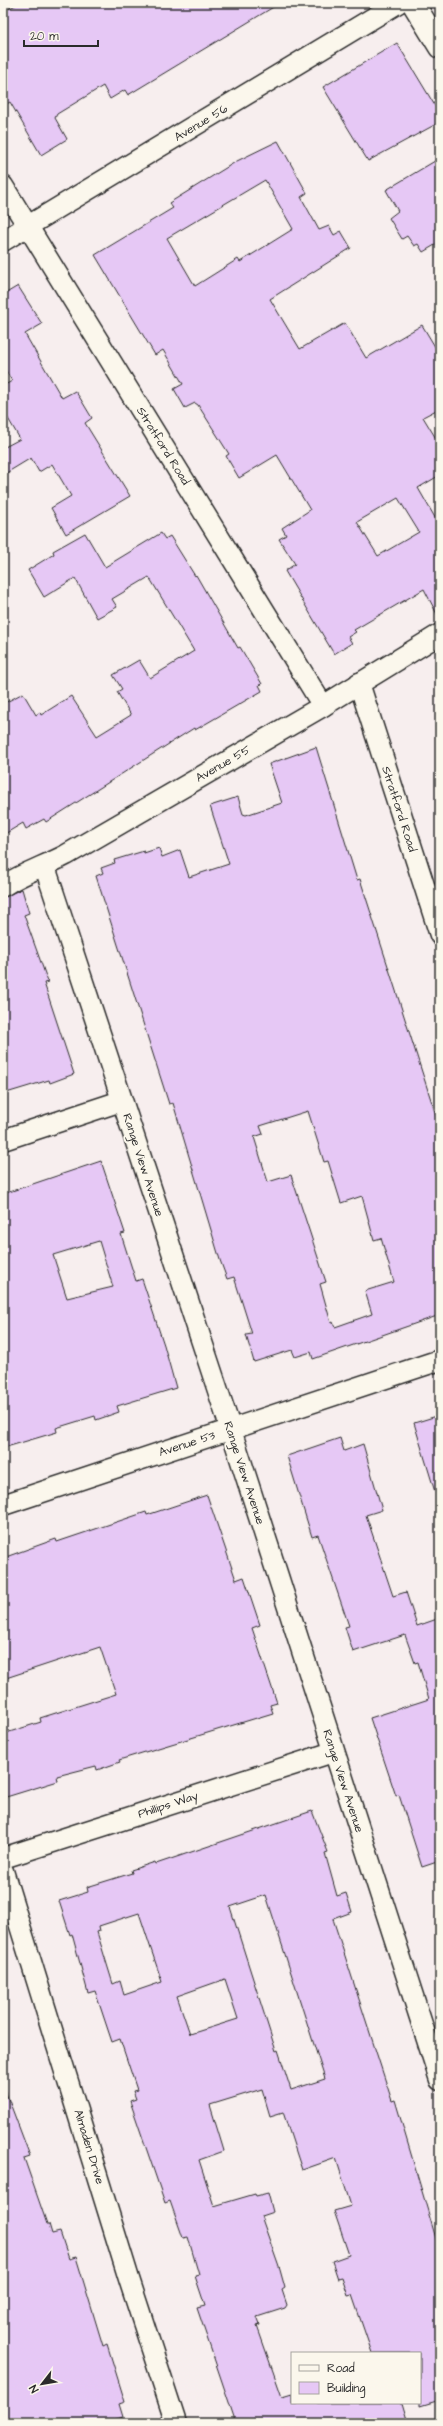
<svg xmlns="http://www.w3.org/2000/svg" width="443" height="2426" font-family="'Architects Daughter',sans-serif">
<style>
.building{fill:#e6c8f5;stroke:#2b2b2b;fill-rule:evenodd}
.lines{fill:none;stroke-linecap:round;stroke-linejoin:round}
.minor-casing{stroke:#2b2b2b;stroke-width:23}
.tertiary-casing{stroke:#2b2b2b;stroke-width:25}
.minor{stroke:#fbf7ec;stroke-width:20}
.tertiary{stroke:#fbf7ec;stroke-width:22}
.labels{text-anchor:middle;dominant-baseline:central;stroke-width:4;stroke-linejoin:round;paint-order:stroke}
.street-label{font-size:12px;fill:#2b2b2b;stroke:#fbf7ec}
</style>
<rect width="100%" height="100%" fill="#f7eeee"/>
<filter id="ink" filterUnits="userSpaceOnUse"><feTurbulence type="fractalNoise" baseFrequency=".025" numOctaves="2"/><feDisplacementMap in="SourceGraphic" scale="8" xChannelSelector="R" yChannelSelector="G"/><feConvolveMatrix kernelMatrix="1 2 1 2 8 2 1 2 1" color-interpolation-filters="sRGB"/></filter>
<g filter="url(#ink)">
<g class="building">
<polygon points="19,3 280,3 128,95 125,90 110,99 103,86 57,114 55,118 67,139 41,155 10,102 3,106 3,12"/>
<polygon points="397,43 440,114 440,122 368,161 323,87"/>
<path d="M 278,141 L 307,193 L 301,197 L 319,230 L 329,226 L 334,235 L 341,231 L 351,248 L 270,299 L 300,349 L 345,323 L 366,358 L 422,325 L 440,355 L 440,408 L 423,417 L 440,445 L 440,475 L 418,488 L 437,521 L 440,519 L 440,620 L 424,589 L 354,630 L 356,632 L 348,637 L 352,643 L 334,654 L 285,571 L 295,564 L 279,539 L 286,535 L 282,528 L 310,510 L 277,455 L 239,478 L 226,456 L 229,454 L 198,405 L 195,403 L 185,408 L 174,389 L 183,384 L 163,350 L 155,355 L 95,255 L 173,208 L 169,203 L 237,161 ZM 265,180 L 293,229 L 240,262 L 238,259 L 195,286 L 167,238 ZM 398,498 L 419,532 L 378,556 L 357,522 Z"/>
<polygon points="440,158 440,242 423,252 418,244 414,246 407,236 402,239 389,218 398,211 386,190"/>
<polygon points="18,286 42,324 25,334 62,398 75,391 80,398 92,418 85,423 130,496 66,534 51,508 71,496 52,464 39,472 31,458 3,475 3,448 20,439 3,410 3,386 12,381 3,366 3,295"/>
<polygon points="85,533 105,567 161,533 165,539 170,536 195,576 196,575 238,648 240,647 262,684 259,685 262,691 195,730 194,728 46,822 44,819 26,829 23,823 3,835 3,704 23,693 36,715 40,712 41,715 71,696 97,736 131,715 117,692 122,689 113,675 139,660 150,678 194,651 149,577 112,599 117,607 97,618 75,578 44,597 28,570 54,554 53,551"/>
<path d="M 316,747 L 357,880 L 360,879 L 440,1128 L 440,1315 L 313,1359 L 311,1352 L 295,1357 L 292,1350 L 254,1362 L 246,1335 L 252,1334 L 234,1277 L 227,1279 L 220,1260 L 173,1103 L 169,1104 L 96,876 L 103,873 L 101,868 L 115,863 L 114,860 L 144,851 L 144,853 L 159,848 L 162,857 L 180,850 L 189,877 L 229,864 L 210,806 L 238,797 L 243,814 L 246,815 L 282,803 L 269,764 ZM 308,1111 L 324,1162 L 328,1161 L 341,1203 L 362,1196 L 374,1240 L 381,1238 L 394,1282 L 365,1291 L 372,1314 L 335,1327 L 333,1322 L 331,1323 L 320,1284 L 326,1282 L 291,1175 L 268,1182 L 254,1137 L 263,1134 L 260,1126 Z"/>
<polygon points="3,864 7,864 8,869 3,873"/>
<polygon points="22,889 29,913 24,915 48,982 44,983 74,1074 50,1083 49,1080 3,1094 3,897"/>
<path d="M 101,1161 L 125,1233 L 121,1234 L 136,1281 L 142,1279 L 164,1345 L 176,1388 L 117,1406 L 119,1412 L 96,1420 L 95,1416 L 56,1428 L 57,1432 L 3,1448 L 3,1194 ZM 99,1241 L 113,1287 L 67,1298 L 53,1255 Z"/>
<polygon points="440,1415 440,1492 435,1492 414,1423"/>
<polygon points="340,1438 344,1451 363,1444 382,1510 366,1515 393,1596 406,1592 417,1626 440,1618 440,1861 422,1867 399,1795 396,1796 370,1718 429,1699 418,1662 415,1663 405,1635 353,1652 345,1627 349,1626 318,1535 312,1537 287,1456"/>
<polygon points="207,1495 236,1580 244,1577 260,1625 252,1628 277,1703 270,1705 273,1713 119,1760 120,1762 97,1770 96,1766 57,1776 58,1781 3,1798 3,1734 41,1722 40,1718 116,1694 100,1647 3,1679 3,1558 56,1539 57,1542 146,1512 147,1515"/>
<path d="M 312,1811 L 328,1852 L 325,1853 L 337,1896 L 346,1893 L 352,1912 L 333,1919 L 392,2101 L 395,2100 L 440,2252 L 440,2400 L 420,2406 L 420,2353 L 372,2353 L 352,2295 L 348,2296 L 342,2278 L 338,2279 L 332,2261 L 349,2255 L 334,2211 L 351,2206 L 336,2158 L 302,2170 L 283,2112 L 270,2116 L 262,2089 L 210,2105 L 224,2151 L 199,2160 L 214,2206 L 255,2194 L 256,2196 L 268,2193 L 273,2212 L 261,2216 L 280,2270 L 285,2288 L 282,2290 L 287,2305 L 285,2308 L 257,2317 L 260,2325 L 257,2326 L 282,2397 L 292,2394 L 292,2403 L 402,2403 L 408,2423 L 236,2423 L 197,2308 L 205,2306 L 195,2276 L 199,2275 L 188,2237 L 183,2238 L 170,2201 L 165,2203 L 130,2101 L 136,2099 L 133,2091 L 137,2090 L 120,2039 L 112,2042 L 95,1991 L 88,1993 L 72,1934 L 70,1935 L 59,1901 L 88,1892 L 87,1887 L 132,1873 L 131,1870 L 155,1862 L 156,1864 ZM 266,1895 L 325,2079 L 291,2090 L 278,2050 L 276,2051 L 230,1907 ZM 139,1913 L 162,1982 L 124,1995 L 120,1981 L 113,1984 L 97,1932 L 100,1931 L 99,1926 ZM 225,1979 L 238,2019 L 190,2034 L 177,1996 Z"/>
<polygon points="3,2090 5,2090 30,2156 24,2158 47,2224 49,2224 52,2234 60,2232 69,2259 76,2257 103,2346 107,2344 125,2402 119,2404 123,2417 104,2423 3,2423"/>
</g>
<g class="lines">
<g class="minor-casing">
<g id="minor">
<polyline points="3,186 323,706"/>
<polyline points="3,241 398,3"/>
<polyline points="359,683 440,935"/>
<polyline points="45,867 231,1430 440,2080"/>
<path d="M 3,886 C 23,873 45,866 66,855 L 323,706 L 440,634"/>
<polyline points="3,1140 121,1101"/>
<polyline points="3,1505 440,1360"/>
<polyline points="3,1858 333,1752"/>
<polyline points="3,1871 129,2279 176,2423"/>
</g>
</g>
<g class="tertiary-casing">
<polyline id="tertiary" points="413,3 440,47"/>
</g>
<use href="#minor" class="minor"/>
<use href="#tertiary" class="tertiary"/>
</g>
</g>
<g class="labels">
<g class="street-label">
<text transform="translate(201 123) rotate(-31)">Avenue 56</text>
<text transform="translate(163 446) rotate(58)">Stratford Road</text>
<text transform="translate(223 764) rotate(-30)">Avenue 55</text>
<text transform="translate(399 809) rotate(72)">Stratford Road</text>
<text transform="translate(143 1165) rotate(72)">Range View Avenue</text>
<text transform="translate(187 1444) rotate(-18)">Avenue 53</text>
<text transform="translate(244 1473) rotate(72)">Range View Avenue</text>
<text transform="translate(343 1781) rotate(72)">Range View Avenue</text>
<text transform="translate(168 1805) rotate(-18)">Phillips Way</text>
<text transform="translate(89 2147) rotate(73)">Almaden Drive</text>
</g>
</g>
<rect width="443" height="2426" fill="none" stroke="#fbf7ec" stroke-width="16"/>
<rect x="8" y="8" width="427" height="2410" fill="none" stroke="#2b2b2b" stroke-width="1.5" filter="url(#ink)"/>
<rect x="291" y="2352" width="130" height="52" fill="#fbf7ec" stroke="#a8a59f"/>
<rect x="299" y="2365" width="20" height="6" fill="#fbf7ec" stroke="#a8a59f"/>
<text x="327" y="2372" font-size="12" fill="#2b2b2b">Road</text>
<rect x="299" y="2382" width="20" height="12" fill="#e6c8f5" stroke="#a8a59f"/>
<text x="327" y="2392" font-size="12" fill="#2b2b2b">Building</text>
<g transform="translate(42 2384) rotate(239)" stroke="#fbf7ec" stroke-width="3" paint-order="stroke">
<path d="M0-3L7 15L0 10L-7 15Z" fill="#2b2b2b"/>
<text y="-6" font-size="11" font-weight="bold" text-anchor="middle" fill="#2b2b2b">N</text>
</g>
<path d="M24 40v6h74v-6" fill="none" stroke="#2b2b2b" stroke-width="2"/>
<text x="30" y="40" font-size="12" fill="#2b2b2b" stroke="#fbf7ec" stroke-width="3" paint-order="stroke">20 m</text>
</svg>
